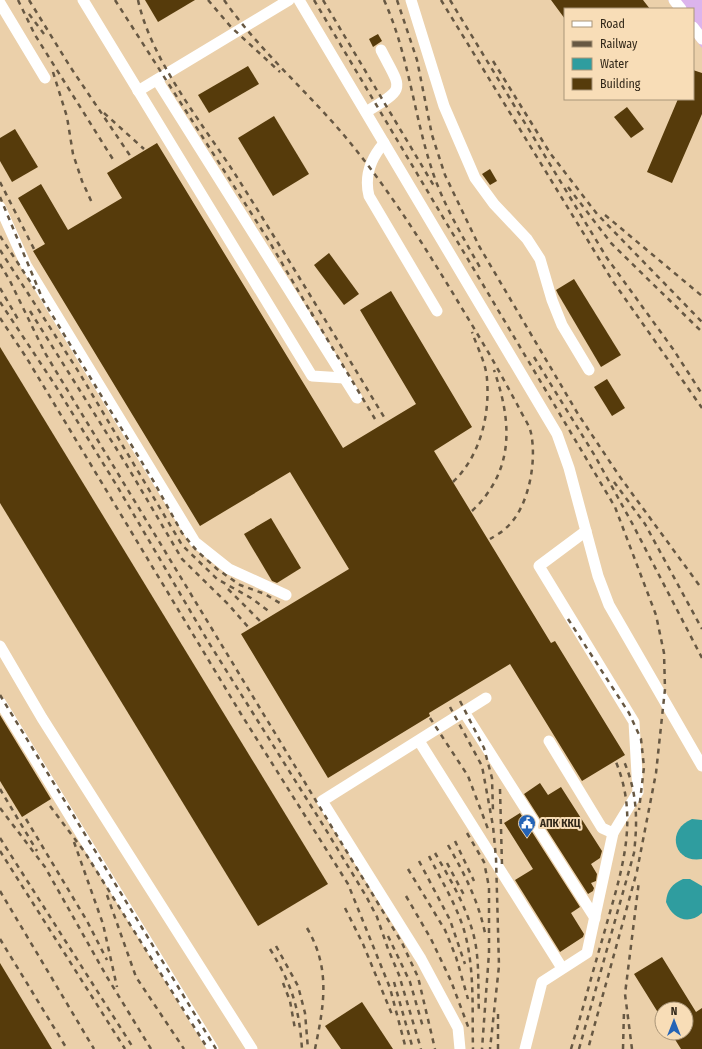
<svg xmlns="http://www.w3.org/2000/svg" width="702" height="1049" font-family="'Fira Sans Condensed',sans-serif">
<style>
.green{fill:#dcb4ec}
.water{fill:#2f9d9f}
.building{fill:#563b0b}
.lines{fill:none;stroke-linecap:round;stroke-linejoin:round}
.minor{stroke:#fff;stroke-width:11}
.rail{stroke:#675843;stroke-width:2.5;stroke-dasharray:5 5;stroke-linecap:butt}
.labels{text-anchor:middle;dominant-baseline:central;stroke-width:4;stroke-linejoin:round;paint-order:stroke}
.poi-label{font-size:11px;font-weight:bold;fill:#322819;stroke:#f8ddb7;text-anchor:start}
</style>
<rect width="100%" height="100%" fill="#ebd0aa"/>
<polygon class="green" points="668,0 702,0 702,48 693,36 693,9 674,9"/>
<g class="water">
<path d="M 692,819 L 702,820 L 702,859 C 674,864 665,830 692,819 Z"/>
<path d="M 683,879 L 690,879 L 702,886 L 702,913 C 688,926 672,918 666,902 C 667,890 672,884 683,879 Z"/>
</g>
<g class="building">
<polygon points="145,0 195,0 158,22"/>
<polygon points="551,0 643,0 650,9 565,9 565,19"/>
<polygon points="378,34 382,41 373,47 369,39"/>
<polygon points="248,66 259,84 209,113 198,95"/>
<polygon points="693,70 702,73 702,114 672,183 647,172 678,99 693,99"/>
<polygon points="627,107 644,129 631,138 614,117"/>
<polygon points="274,116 309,174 273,196 238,138"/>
<polygon points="15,129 38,167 12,182 0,161 0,138"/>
<polygon points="157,143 343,448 416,404 360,310 391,291 472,427 434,451 551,643 555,641 625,755 582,781 510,664 429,713 430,716 328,778 241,634 349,569 290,472 200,526 33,251 45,244 18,198 41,184 68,230 122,198 107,173"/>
<polygon points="490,169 497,181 490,185 482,174"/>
<polygon points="329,253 359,294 344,305 314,265"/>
<polygon points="574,279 621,355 601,367 558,294 556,290"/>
<polygon points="0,347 328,884 258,926 0,503"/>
<polygon points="607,379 625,408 612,416 594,387"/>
<polygon points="271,518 301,568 277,583 272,581 244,534"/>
<polygon points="0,715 51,799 22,817 0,781"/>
<polygon points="540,783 548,795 561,787 602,851 600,858 591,864 597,874 596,881 591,883 594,888 593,891 588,894 524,794"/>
<polygon points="520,813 580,907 571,913 584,934 583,937 560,952 515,880 533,869 504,823"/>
<polygon points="662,957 696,1012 702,1008 702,1049 681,1049 671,1033 686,1033 686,1009 662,1009 662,1019 634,974"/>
<polygon points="0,963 52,1049 0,1049"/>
<polygon points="362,1002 393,1049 341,1049 325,1026"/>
</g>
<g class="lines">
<g class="minor">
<polyline points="83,0 312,376 344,378"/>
<polyline points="299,0 557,434 569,468 598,576 609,605 702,766"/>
<polyline points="411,0 444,106 475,178 494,204 527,239 540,259 552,300 562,325 589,370"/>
<polyline points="674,0 681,9"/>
<polyline points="0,3 45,78"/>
<polyline points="693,27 702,39"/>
<polyline points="157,80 357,398"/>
<polyline points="138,91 289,0"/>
<path d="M 366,112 C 407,87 402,91 381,50"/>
<path d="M 384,143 C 371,158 364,176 369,196 L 437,311"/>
<polyline points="0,207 26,265 195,542 229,569 286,595"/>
<polyline points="0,646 42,718 252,1049"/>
<polyline points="0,702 213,1049"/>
<polyline points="464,712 595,918"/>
<polyline points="419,741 562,968"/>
<polyline points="549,741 602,828 613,833"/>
<polyline points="460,1049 458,1028 421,959 322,801 486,698"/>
<polyline points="525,1049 542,982 587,953 613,833 638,792 634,722 539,566 586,531"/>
</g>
<g class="rail">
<polyline points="18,0 35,35 114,161"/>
<polyline points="29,0 71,68 131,157"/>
<polyline points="115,0 269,241 313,316"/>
<path d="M 138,0 C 151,60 202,123 235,174 C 286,255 335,336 384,417"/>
<polyline points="208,0 231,27 280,72"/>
<path d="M 224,0 C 261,53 312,95 352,145 C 400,204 439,270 478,335 C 492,358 505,382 518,406 C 522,415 529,424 531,433 C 537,461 529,508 506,528 C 502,532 495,536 490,539"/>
<polyline points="314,0 615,507 656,615 664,653 665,689 656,773 637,871 588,1049"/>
<polyline points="323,0 434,186"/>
<path d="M 384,0 C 409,55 414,117 433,173 C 445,208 464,239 482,271"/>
<polyline points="397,0 417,60 432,135 445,175 479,246 578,414 620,477 702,589"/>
<polyline points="441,0 612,280 702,408"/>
<polyline points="450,0 607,258 673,349 702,394"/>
<polyline points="29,14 47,38"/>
<polyline points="493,61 550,153 597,214 702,322"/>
<polyline points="53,72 67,117 73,154 82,181 93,205"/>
<polyline points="104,113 144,149"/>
<polyline points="0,182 34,249"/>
<polyline points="568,187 611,243 702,332"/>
<polyline points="0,197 43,300 154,482 182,533 197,551 217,569 240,585 265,594 283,605"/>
<polyline points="605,215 702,296"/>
<polyline points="0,236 35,289"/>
<polyline points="0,250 80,374 182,545 217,579 251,598 271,613"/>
<polyline points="0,264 10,281 45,353 402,943 418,977 435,1049"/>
<polyline points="0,288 19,321"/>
<polyline points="0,302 55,385 117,486 209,643 323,825 366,896 377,917 388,949 399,975 421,1049"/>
<polyline points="30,311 126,464 182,559 228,604 249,628"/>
<polyline points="311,312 375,419"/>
<polyline points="0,318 26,357 241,714 348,884 390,988 406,1049"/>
<polyline points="534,357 595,456 632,523 702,658"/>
<path d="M 453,482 C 480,456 490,416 487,379 C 486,363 477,347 472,332"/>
<polyline points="614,482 645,524 702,629"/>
<path d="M 472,511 C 515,470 512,422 494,370"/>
<polyline points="228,589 260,621"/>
<polyline points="568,619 629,713 641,739 644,767 639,810"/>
<polyline points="0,695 216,1049"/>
<polyline points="460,701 484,748 492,778 493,811"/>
<polyline points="450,707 482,766 493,826 496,858 499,966 490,1049"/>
<polyline points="430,718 468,776 488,829"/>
<polyline points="0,789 37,851"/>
<polyline points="500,789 502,866"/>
<polyline points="50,806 84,851 208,1049"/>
<polyline points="0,808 45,867 107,977 151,1049"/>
<polyline points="26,819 87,921 107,960"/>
<polyline points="467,833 484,862 489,887 489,953 482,1049"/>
<polyline points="0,838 134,1049"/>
<polyline points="455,841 474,881"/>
<polyline points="74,842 103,924 117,987"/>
<path d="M 448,845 C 465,875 478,900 485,933"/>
<polyline points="0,851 125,1049"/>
<path d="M 435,853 C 453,884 474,919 477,955 C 479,974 478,994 479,1013"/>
<path d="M 429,856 C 441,880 456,904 464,930 C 475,968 472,1010 473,1049"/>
<polyline points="419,861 450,920 465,964"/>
<polyline points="447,863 464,895"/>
<polyline points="408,869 445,930 456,957 468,999"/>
<polyline points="0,891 94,1049"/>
<polyline points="107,895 136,977 184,1049"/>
<polyline points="406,896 431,939 451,981 469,1029"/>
<polyline points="345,908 363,944 393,1017"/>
<path d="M 307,928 C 331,969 324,1005 315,1049"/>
<polyline points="388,936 410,982 423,1027"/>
<polyline points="0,939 67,1049"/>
<polyline points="276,946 298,986 305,1013 308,1049"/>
<path d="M 270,949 C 292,985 299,1007 302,1049"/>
<polyline points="394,982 413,1049"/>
<polyline points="283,983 290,1001 295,1029"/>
<polyline points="498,1049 498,1011"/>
<path d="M 571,1049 C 582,1012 592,974 603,937 C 619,878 641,823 616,762"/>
<path d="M 579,1049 L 634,853 C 638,818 637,791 623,759"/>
<polyline points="623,1049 624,1010"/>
<polyline points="632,1049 625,994 639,881"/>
</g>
</g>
<defs>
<g id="civic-pin" transform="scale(0.9)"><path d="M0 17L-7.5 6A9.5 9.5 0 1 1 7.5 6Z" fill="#2564b6" stroke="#f8ddb7"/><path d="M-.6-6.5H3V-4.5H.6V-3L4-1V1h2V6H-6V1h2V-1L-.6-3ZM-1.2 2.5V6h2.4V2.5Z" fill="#fff"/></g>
</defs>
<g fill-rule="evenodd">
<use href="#civic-pin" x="527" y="823"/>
</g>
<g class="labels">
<g class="poi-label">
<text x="540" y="823">АПК ККЦ</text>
</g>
</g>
<rect x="564" y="8" width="130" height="92" fill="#f8ddb7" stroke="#a99578"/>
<rect x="572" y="21" width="20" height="6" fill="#ffffff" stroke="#a99578"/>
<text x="600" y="28" font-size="12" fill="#322819">Road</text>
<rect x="572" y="41" width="20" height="6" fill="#675843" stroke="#a99578"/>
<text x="600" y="48" font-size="12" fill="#322819">Railway</text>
<rect x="572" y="58" width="20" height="12" fill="#2f9d9f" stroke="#a99578"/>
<text x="600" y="68" font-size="12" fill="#322819">Water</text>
<rect x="572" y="78" width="20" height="12" fill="#563b0b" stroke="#a99578"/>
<text x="600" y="88" font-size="12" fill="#322819">Building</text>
<g transform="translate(674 1021)"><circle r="19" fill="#f8ddb7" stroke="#a99578"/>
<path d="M0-3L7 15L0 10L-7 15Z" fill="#2564b6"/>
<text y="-6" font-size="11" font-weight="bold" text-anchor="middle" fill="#322819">N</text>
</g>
</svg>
